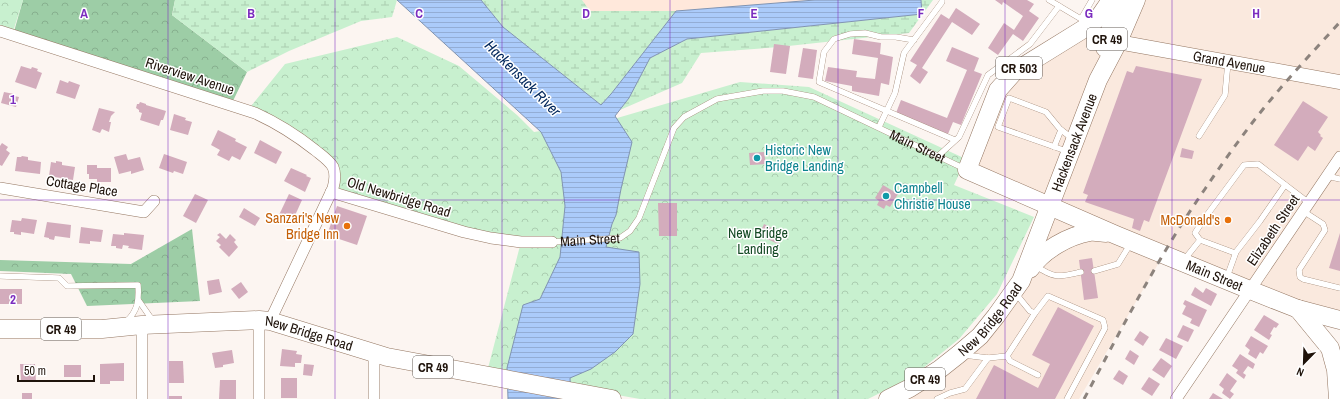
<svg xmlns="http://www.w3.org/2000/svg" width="1340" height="399" font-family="'Archivo Narrow',sans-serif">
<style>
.built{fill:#fae9de}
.industrial{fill:#ffe8db}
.forest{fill:url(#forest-crowns)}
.wetland{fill:url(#wetland-marsh)}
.park{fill:url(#park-crowns)}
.water{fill:url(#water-rules);stroke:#8194b2}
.building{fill:#d3acbc}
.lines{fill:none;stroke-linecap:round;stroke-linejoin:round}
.service-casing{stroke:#947661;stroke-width:6}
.minor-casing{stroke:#947661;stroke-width:12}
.tertiary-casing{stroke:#947661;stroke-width:15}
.primary-casing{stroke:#947661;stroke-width:19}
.service{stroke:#fff;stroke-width:5.5}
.minor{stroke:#fff;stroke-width:11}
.tertiary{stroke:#fff;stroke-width:14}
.primary{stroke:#fff;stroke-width:18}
.rail{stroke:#8c837d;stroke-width:3;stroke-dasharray:7 7;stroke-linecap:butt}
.grid{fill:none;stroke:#7b2cbf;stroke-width:1;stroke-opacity:0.55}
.culture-dot{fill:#0f9aa8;stroke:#fff;stroke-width:1.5}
.food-dot{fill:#e8710a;stroke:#fff;stroke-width:1.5}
.labels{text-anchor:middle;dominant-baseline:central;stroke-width:3;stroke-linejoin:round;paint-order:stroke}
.shield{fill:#fff;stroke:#625a54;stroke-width:1}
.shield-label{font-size:13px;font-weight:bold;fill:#1f130b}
.street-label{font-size:14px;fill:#1f130b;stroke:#fff}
.culture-label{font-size:14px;fill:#0d838f;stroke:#fff;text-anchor:start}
.food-label{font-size:14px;fill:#c56008;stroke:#fff;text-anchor:end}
.park-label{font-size:14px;fill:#144924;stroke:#fff}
.water-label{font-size:15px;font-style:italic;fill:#00265b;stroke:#fff}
.grid-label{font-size:13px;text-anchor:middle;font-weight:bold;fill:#7b2cbf;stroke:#fff;stroke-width:3;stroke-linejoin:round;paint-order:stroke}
</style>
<defs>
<pattern id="forest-crowns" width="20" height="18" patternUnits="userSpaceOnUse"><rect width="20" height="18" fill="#9dcda6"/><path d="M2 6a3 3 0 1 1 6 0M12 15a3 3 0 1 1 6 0" fill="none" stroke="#87af8e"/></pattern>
<pattern id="wetland-marsh" width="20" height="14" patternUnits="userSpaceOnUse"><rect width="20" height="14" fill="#c8f0cf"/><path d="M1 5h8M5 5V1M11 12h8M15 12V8" fill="none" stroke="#abcdb0"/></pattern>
<pattern id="park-crowns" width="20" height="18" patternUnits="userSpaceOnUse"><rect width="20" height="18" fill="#c8f0cf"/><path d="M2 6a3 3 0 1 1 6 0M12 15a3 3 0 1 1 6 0" fill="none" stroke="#abcdb0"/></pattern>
<pattern id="water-rules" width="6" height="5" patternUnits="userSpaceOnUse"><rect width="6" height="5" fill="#abcbfa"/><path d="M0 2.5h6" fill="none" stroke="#93add5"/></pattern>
</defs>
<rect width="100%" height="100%" fill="#fcf5f1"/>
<polygon class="built" points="1111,0 1340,0 1340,320 1164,254 1079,399 888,399 996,316 1050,206 967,170 998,90"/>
<polygon class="industrial" points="582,0 815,0 676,11 590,11"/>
<g class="forest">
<polygon points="23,0 175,0 172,15 247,72 231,105 13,35"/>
<polygon points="192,229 200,301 87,306 71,274 0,271 0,260 131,264"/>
</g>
<g class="wetland">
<polygon points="175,0 397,0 392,17 361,21 289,51 247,72 172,15"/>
<polygon points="481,0 582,0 590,11 676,11 611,94 601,105 503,27"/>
<polygon points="921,0 933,0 909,33 779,47 701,53 682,83 620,110 629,98 650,58 687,39 922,14"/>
</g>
<g class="park">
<polygon points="0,0 23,0 12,35 0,31"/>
<polygon points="397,37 459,66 517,115 534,132 607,121 740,82 809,87 966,159 954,185 1034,217 997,294 959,339 912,377 868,399 640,399 487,372 521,242 491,238 333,188 327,159 248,110 285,64"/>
</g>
<polygon class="water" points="397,0 481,0 503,27 601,105 611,94 676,11 815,0 921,0 922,14 687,39 650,58 629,98 615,116 632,142 621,189 616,215 612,224 606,247 639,252 640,284 633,334 615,352 591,369 570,378 571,399 508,399 507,368 523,305 540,299 560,257 565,206 561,172 541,132"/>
<g class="building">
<polygon points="995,0 1027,0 1034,4 1029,11 1039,18 1023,41 1013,34 998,55 988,48 1004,23 1014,30 1023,16 1003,2 1002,5"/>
<polygon points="956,8 980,24 972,35 952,22 922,68 928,72 920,84 910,76 917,65 910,61 941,14 949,19"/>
<polygon points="854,39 881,43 880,54 893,57 889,85 881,83 879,96 852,91 852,86 825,81 828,67 857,71 856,77 875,79 878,58 852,54"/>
<polygon points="774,44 790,46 786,74 770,72"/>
<polygon points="952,47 979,58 974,71 982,74 961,125 953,122 948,134 896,113 901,100 947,118 967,70 946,61"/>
<polygon points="803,48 817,50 813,79 798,77"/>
<polygon points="21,66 31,69 32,67 38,69 37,71 42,73 36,89 15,82"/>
<polygon points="1136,66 1202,79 1149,222 1144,220 1140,231 1132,228 1134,219 1085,202 1088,195 1083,193 1127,71 1133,73"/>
<polygon points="60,80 68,83 69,81 80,85 75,99 56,93"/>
<polygon points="4,92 14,94 14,96 19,97 16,107 1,103"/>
<polygon points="1303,101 1328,117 1318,132 1321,135 1320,136 1323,138 1315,151 1308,146 1298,161 1274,145"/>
<polygon points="140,102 146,104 146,105 166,111 163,120 161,120 159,126 140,120 142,113 139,112 139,110 136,108 137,104 139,104"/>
<polygon points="99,108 115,112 111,116 109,122 111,122 109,132 102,129 100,133 92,130"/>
<polygon points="174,114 186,118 185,120 192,122 188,135 170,130"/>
<polygon points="218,130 236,139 235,141 247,147 240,160 232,156 229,161 217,155 220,150 211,145"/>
<polygon points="260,140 282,152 276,164 254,153"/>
<polygon points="2,143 8,147 6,150 10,153 2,166 0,165 0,146"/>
<polygon points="1182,148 1194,151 1192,159 1180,157"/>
<polygon points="764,152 766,164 750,165 749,153"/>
<polygon points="126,154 128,160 140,157 144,170 131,174 131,171 119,174 114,157"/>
<polygon points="164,154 187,162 183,174 174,171 173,173 159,168"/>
<polygon points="22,156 28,157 28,160 41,162 40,174 15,171 17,157 21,157"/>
<polygon points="56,161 62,162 62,165 75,167 73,180 49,176 51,162 56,163"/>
<polygon points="87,165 97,165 97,168 111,168 111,182 97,182 97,179 89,179 89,174 87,174"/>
<polygon points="291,168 307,175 306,176 311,178 305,192 284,181"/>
<polygon points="883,185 898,194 890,207 886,205 884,209 877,205 879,201 875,198"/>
<polygon points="195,194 208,200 196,223 183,216"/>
<polygon points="289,194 302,200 292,222 279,215"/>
<polygon points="658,203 677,203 677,236 659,236"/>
<polygon points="337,206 367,216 357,245 327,235"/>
<polygon points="244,208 260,218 255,226 239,217"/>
<polygon points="22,218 37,220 34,234 21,232 21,235 14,234 14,232 10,232 12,220 21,221"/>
<polygon points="47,222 71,225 70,238 55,236 54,240 49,239 49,238 44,237"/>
<polygon points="764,224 784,234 778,244 759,235"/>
<polygon points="81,227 103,230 101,242 90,241 90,244 79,243"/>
<polygon points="124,233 144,235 142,250 128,248 129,246 123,245 122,249 116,248 116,246 111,246 113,234 124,235"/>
<polygon points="220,233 226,239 230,234 236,240 234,242 238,247 229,257 219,247 221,245 216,241 220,237 217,235"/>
<polygon points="1340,233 1340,271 1329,268"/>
<polygon points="1092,258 1098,298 1084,300 1079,260"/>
<polygon points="219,279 222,292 209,295 207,281"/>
<polygon points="241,282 248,292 239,299 231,289"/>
<polygon points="1195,287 1203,293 1206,288 1217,294 1211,306 1191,295"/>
<rect x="0" y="289" width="22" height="15"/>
<polygon points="1185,300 1207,310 1199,327 1190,323 1192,319 1182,314 1186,306 1183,304"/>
<polygon points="1058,307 1094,326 1055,399 976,399 994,365 1038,388 1050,364 1032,355"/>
<polygon points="1264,315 1279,324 1276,328 1274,327 1270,334 1272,335 1269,340 1254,330"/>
<polygon points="1183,325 1194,330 1188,342 1177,337"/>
<polygon points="1140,331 1149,337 1143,346 1134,340"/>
<polygon points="1251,336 1268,346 1263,354 1260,352 1256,359 1248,354 1250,350 1245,346"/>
<polygon points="1166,338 1183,346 1176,359 1159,350"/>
<polygon points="282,349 297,351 296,354 302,355 301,363 295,363 295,367 280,366"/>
<polygon points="232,350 234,363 223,365 223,367 215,368 212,353"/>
<polygon points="1130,350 1139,356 1134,365 1125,359"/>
<polygon points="1240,354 1255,364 1253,369 1248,366 1243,373 1246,375 1244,379 1236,373 1238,370 1232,366"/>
<polygon points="1161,358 1172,366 1164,378 1152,370"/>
<polygon points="169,361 183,361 184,383 169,383"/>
<polygon points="124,363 124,381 110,381 110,384 100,384 100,364"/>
<polygon points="20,364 35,364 36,382 21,382"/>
<polygon points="304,364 314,365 312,376 303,375"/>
<rect x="64" y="365" width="17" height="12"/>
<polygon points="1119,370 1128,376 1123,385 1113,379"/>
<polygon points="1227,373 1237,381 1230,391 1234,394 1230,399 1222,393 1224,389 1219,385"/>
<polygon points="1149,377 1160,384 1152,396 1141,389"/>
<rect x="281" y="378" width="16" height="20"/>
<polygon points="220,380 236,380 236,399 219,399"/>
<rect x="22" y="393" width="10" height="6"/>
<polygon points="1213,393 1223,399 1209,399"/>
<rect x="169" y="396" width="13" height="3"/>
</g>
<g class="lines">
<g class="service-casing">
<g id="service">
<polyline points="1049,0 1081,19 1092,0"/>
<polyline points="914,40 896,37 881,37 865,33 850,34 834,39 824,52 819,82 955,140"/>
<polyline points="879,127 895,93 904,53 942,2 942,0"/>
<polyline points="1199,136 1225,95 1228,62"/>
<polyline points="1054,147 1061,130"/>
<polyline points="1069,152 998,127 1009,98 1046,112 1060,129 1073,139"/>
<polyline points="938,156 959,137 988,75 1030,44 1059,6"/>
<polyline points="1327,176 1340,179"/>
<polyline points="1303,211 1323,224 1325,230 1299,270 1300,277 1303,279 1340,288"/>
<path id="s1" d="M 552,242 L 620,238 L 630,231 L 639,218 L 674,128 L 684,117 L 717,99 L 763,91 L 783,91 L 814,97 L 965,169"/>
<polyline points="1235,253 1200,240 1195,233 1204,219 1244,165 1258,164 1309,203"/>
<polyline points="1184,260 1200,240"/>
<path d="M 1036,266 C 1055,279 1059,277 1081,272"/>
<polyline points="1094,271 1118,264 1131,243"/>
<path d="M 0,276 L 59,278 L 67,286 L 138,285 C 139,300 138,310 127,321"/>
<polyline points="1227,277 1236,252 1260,221 1285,185"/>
<polyline points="1016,294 1030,311 1035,313"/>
<polyline points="139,301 153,321"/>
<polyline points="964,355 988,358 1007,356 1035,313 1048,296 1103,320 1105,328 1067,399"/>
<polyline points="1007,356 1010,361 1038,375"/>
<polyline points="937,399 950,393 965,389 988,358"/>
</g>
</g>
<g class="minor-casing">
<g id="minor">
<path d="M 0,31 L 255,113 C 277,123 296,135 315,150 C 321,155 329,160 333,167 C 336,174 335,181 333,188 L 270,321"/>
<polyline points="0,188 144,212 154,201"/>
<polyline points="331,192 464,232 491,238 521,242 552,242"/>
<polyline points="259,320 259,399"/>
<polyline points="142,325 142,399"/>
<polyline points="374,353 374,399"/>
<polyline points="1176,399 1340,157"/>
</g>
</g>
<g class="tertiary-casing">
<g id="tertiary">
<path id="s2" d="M 1118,42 L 1340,82"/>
</g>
</g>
<g class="primary-casing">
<g id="primary">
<path id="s3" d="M 1111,0 L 1100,16 L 1090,25 L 1014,72 L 998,90 L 967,170 L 1116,235 L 1250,290 L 1298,309 L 1340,320"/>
<polyline points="1105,48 1119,0"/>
<path d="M 1030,269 C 1043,250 1068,236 1090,232 C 1095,231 1101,233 1106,233"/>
<polyline points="1298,309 1330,348 1336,370 1338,399"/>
<path id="s4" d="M 0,329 L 102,329 L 142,325 L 259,320 L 270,321 L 387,357 L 612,399"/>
<path id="s5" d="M 888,399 L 910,388 L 940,369 L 959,354 L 980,336 L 996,316 L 1021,281 L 1098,80 L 1118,42 L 1136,0"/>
</g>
</g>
<use href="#service" class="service"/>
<use href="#minor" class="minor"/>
<use href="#tertiary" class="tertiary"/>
<use href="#primary" class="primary"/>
<path class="rail" d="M 1084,399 C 1122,328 1159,255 1205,189 C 1219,168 1234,147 1249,127 C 1277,90 1309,56 1340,22"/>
</g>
<path class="grid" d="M 168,0 L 168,399M 335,0 L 335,399M 502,0 L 502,399M 670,0 L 670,399M 838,0 L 838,399M 1005,0 L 1005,399M 1172,0 L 1172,399M 0,200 L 1340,200"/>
<g class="culture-dot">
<circle cx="757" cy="158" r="4"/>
<circle cx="886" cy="196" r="4"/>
</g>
<g class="food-dot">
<circle cx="1228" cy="220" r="4"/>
<circle cx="347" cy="226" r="4"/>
</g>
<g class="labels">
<g class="shield">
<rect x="1087" y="28" width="40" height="22" rx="3"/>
<rect x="996" y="57" width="46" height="22" rx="3"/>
<rect x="41" y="318" width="40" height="22" rx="3"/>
<rect x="413" y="356" width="40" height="22" rx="3"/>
<rect x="905" y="368" width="40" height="22" rx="3"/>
</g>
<g class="shield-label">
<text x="1107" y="39">CR 49</text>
<text x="1019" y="68">CR 503</text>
<text x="61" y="329">CR 49</text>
<text x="433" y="367">CR 49</text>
<text x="925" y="379">CR 49</text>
</g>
<g class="street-label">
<text stroke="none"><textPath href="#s2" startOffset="113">Grand Avenue</textPath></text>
<text transform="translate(190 76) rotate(18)">Riverview Avenue</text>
<text stroke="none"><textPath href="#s5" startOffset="329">Hackensack Avenue</textPath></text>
<text stroke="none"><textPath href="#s1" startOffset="458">Main Street</textPath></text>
<text transform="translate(82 186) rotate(9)">Cottage Place</text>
<text transform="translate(399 197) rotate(17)">Old Newbridge Road</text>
<text transform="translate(1273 230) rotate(-56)">Elizabeth Street</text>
<text stroke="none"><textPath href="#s1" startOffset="38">Main Street</textPath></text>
<text stroke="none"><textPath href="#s3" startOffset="501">Main Street</textPath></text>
<text stroke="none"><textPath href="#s5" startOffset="131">New Bridge Road</textPath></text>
<text stroke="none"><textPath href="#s4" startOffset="311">New Bridge Road</textPath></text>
</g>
<g class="culture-label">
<text x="765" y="150">Historic New<tspan x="765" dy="16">Bridge Landing</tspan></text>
<text x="894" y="188">Campbell<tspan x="894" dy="16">Christie House</tspan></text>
</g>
<g class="food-label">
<text x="339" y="218">Sanzari's New<tspan x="339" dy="16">Bridge Inn</tspan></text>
<text x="1220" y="220">McDonald's</text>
</g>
<g class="park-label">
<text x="758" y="233">New Bridge<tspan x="758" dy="16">Landing</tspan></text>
</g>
<g class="water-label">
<text transform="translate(523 78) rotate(45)">Hackensack River</text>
</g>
</g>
<g class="grid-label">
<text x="84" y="18">A</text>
<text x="251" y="18">B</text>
<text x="419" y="18">C</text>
<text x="586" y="18">D</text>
<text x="754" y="18">E</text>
<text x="921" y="18">F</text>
<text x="1089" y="18">G</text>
<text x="1256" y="18">H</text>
<text x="13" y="104">1</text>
<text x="13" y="304">2</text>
</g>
<g transform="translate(1304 363) rotate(203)" stroke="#ffffff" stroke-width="3" paint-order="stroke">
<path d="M0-3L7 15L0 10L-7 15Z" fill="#1f130b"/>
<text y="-6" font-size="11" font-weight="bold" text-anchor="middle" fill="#1f130b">N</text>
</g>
<path d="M18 375v6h76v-6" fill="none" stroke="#1f130b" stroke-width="2"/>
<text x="24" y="375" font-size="12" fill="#1f130b" stroke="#ffffff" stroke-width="3" paint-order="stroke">50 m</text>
</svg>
